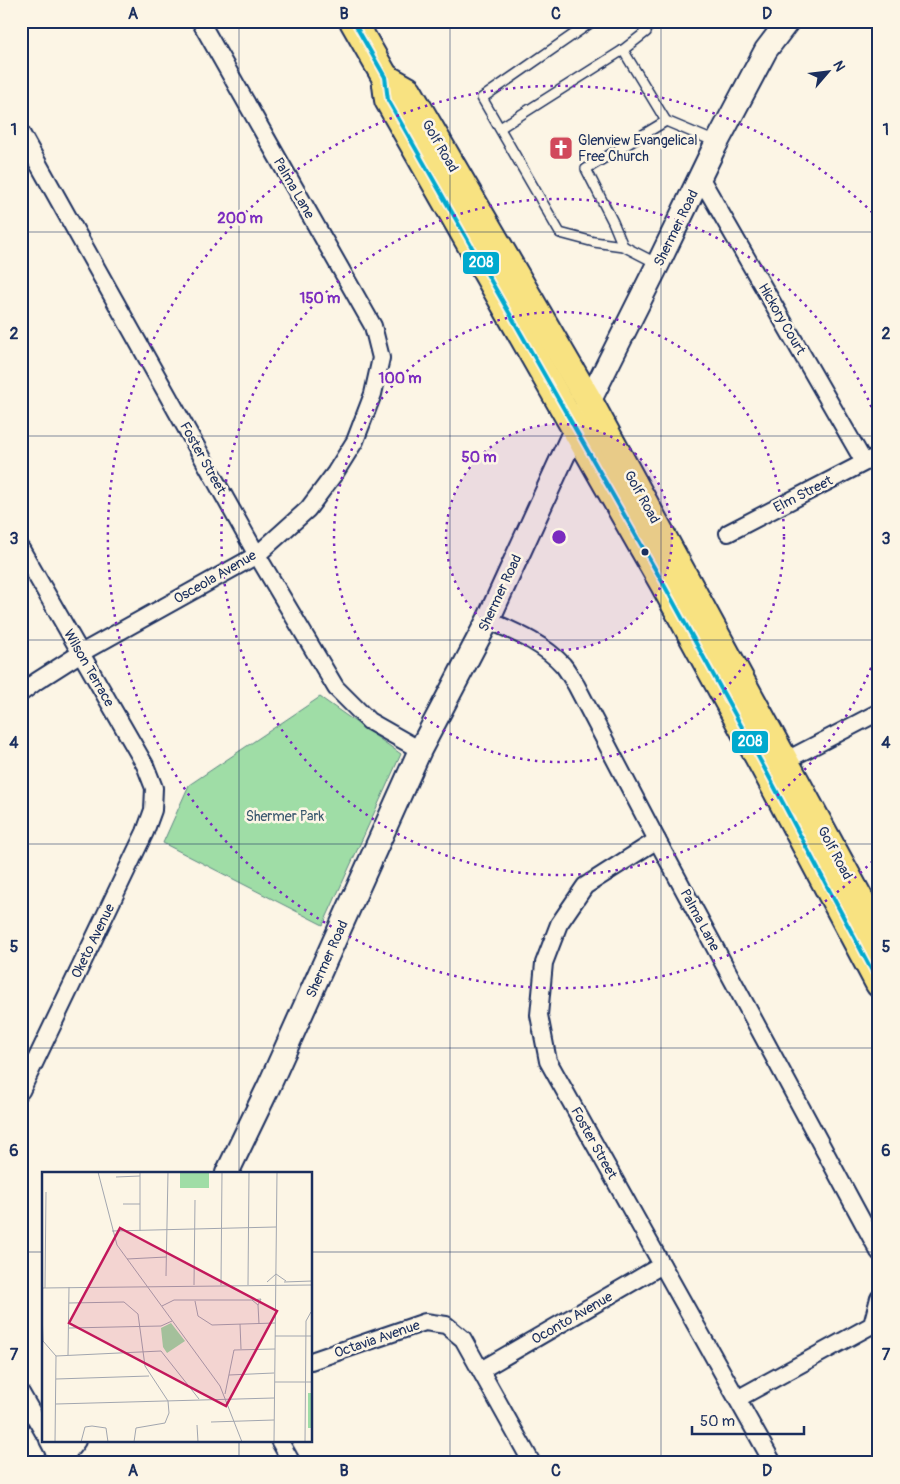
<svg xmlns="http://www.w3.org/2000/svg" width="900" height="1484" font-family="Pangolin,sans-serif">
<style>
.green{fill:#9fdda6;stroke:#5d8682}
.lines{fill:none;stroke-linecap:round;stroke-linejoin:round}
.lane-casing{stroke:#1b2f5e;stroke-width:12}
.street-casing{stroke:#1b2f5e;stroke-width:20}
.secondary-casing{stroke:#1b2f5e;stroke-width:26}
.primary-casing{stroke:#1b2f5e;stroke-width:30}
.lane{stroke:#fcf5e5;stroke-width:9}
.street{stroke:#fcf5e5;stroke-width:16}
.secondary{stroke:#fcf5e5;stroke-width:22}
.primary{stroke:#f8e281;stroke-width:26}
.bus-1-casing{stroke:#fcf5e5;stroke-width:8}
.bus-1{stroke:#00a9ce;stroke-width:4}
.grid{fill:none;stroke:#1b2f5e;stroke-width:1;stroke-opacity:0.55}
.ring{fill:none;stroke:#7b2cbf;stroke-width:2.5;stroke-dasharray:2.5 5}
.bus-dot{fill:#1b2f5e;stroke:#fcf5e5;stroke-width:2}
.labels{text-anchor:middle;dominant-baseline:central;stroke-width:5;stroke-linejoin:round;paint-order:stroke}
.poi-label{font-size:14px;fill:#1b2f5e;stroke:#fcf5e5;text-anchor:start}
.street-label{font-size:14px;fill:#1b2f5e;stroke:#fcf5e5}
.park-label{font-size:14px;fill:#3c5a70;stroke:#fcf5e5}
.inset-road{fill:none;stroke:#a2a6af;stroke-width:1}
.view{fill:#c2185b;fill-opacity:0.15;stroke:#c2185b;stroke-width:2.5}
.inset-edge{fill:none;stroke:#1b2f5e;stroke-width:2.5}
.centre{fill:#7b2cbf;stroke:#fcf5e5;stroke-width:2.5}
.ring-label{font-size:15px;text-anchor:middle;font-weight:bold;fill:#7b2cbf;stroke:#fcf5e5;stroke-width:5;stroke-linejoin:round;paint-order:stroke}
.line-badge{stroke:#fcf5e5;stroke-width:2}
.badge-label{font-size:14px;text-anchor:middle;font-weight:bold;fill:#fff}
.neatline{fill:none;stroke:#1b2f5e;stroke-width:2}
.grid-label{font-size:16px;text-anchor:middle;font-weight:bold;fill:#1b2f5e}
</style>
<rect width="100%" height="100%" fill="#fcf5e5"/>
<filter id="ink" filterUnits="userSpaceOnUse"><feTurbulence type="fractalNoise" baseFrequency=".02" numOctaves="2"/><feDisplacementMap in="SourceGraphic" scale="10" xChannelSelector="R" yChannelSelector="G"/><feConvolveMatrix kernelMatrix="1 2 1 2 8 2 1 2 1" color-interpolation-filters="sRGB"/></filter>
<g filter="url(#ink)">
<polygon class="green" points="320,697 401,754 323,925 163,843 189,785"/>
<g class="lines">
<g class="lane-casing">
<g id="lane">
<polyline points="593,21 482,98 560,233 594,242 623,246 658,264"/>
<polyline points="623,50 666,121 716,142"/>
<polyline points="500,128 623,50 646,32 640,21"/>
<polyline points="623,246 613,222 586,169 666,121"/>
</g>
</g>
<g class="street-casing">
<g id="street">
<polyline points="878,21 879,23"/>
<polyline points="21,133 257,555 336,688 369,721 420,750"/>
<polyline points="700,177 864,462"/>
<polyline points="728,533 879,455"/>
<polyline points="21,549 145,765 154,788 153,810 145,832 21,1091"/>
<path d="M 488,620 C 515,632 543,643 563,665 C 568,671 572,679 576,685 L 657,840 L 879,1252"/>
<polyline points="21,693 37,681 81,653 257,555 308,509 335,473 355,441 373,394 381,358 373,326 200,21"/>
<polyline points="777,765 879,712"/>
<polyline points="657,840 585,886 559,924 544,963 539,1015 548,1061 773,1463"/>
<polyline points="311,1361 425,1322 446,1325 463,1339 532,1463"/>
<polyline points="481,1370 662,1265"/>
<polyline points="21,1393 44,1433"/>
<polyline points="737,1399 872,1325 879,1298"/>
<polyline points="48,1440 60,1463"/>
<polyline points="279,1440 292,1463"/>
</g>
</g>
<g class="secondary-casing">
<g id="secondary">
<polyline points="227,1173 269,1086 420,750 488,620 575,430 658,264 713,150 766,50 788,21"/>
<polyline points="56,1463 74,1440"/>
</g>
</g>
<g class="primary-casing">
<g id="primary">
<polyline points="353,21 385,77 388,100 663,583 766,771 879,984"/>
<polyline points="385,77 408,90 589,401 879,934"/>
</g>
</g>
<use href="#lane" class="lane"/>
<use href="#street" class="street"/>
<use href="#secondary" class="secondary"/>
<use href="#primary" class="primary"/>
<g class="bus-1-casing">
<polyline id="bus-1" points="353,21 385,77 388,100 663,583 766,771 879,984"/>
</g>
<use href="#bus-1" class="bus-1"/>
</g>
</g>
<path class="grid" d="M 239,21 L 239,1173M 450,21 L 450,1463M 661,21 L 661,1463M 21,232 L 879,232M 21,436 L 879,436M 21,640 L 879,640M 21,844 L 879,844M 21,1048 L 879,1048M 21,1252 L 44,1252M 311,1252 L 879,1252M 239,1440 L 239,1463"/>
<circle cx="559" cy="537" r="113" fill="#7b2cbf" fill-opacity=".12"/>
<g class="ring">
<circle cx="559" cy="537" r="113"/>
<circle cx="559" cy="537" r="225"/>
<path d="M879 647A338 338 0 1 1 879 427"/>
<path d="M878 856A451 451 0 1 1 878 218"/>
</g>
<defs>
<g id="church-square" transform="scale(1.25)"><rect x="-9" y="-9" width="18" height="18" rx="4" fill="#d1495b" stroke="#fcf5e5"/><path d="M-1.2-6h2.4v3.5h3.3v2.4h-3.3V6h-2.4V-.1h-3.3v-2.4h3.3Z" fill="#fff"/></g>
</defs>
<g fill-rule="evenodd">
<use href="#church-square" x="561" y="148"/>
</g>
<circle class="bus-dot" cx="645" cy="552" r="4.5"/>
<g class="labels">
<g class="poi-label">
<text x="578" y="140">Glenview Evangelical<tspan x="578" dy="16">Free Church</tspan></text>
</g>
<g class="street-label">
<text transform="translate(440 146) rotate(60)">Golf Road</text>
<text transform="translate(294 188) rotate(60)">Palma Lane</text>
<text transform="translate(676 228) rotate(-64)">Shermer Road</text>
<text transform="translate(782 319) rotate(60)">Hickory Court</text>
<text transform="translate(203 458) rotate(61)">Foster Street</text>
<text transform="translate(803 494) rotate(-27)">Elm Street</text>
<text transform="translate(642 497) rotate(61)">Golf Road</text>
<text transform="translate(215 577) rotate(-30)">Osceola Avenue</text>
<text transform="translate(500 593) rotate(-65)">Shermer Road</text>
<text transform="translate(89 668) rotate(60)">Wilson Terrace</text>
<text transform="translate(835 853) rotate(62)">Golf Road</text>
<text transform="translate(700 920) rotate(62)">Palma Lane</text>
<text transform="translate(93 941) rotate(-64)">Oketo Avenue</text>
<text transform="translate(327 959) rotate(-66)">Shermer Road</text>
<text transform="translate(594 1143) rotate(61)">Foster Street</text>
<text transform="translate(572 1318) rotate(-30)">Oconto Avenue</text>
<text transform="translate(377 1339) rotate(-19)">Octavia Avenue</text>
</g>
<g class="park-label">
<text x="285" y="816">Shermer Park</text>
</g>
</g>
<g transform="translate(42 1172)">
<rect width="270" height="270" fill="#fcf5e5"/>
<path d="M 138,0 L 167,0 L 167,16 L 138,16 ZM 129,151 L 143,169 L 125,181 L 121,175 L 119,156 ZM 266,221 L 270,221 L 270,256 L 266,256 Z" fill="#9fdda6"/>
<path class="inset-road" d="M 56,0 L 75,73 L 178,214 L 200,270M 74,5 L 98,4M 81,32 L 98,32M 70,59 L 234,55M 98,59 L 98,0M 85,87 L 124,85M 124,104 L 126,0M 225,110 L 234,102 L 244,109M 242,110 L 270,109M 152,113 L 153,28M 179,113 L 180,0M 206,113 L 207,0M 0,116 L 270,113M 3,116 L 4,20M 210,128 L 219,127 L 216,133M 153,129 L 156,144 L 170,153 L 233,151M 27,131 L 82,130 L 96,142 L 103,194 L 126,229 L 127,241 L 123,251 L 94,256 L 92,270M 120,134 L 132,128 L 210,128 L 216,133 L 217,152M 0,137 L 1,169 L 14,184 L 13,270M 198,152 L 199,177M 27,156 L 119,154 L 130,149M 233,164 L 270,164M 26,183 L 27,115M 14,184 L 119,179 L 157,227M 187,203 L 232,201M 14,207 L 107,204M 233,210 L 270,210M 183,222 L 192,178 L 233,177M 14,232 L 232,226M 169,250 L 232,248M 155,253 L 156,270M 39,270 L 43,255 L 50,254 L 64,256 L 66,270M 232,270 L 235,0M 236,270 L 270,270M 263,270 L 264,149 L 269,140"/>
<path class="view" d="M 78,56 L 235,139 L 184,234 L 27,151 Z"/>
<rect width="270" height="270" class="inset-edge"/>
</g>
<circle cx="559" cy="537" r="8" class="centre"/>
<g class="ring-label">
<text x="240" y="223">200 m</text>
<text x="320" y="303">150 m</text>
<text x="400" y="383">100 m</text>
<text x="479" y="462">50 m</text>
</g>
<g class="line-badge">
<rect x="462" y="251" width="38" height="24" rx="5" fill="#00a9ce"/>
<rect x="731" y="730" width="38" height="24" rx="5" fill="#00a9ce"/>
</g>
<g class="badge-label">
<text x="481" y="267">208</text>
<text x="750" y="746">208</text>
</g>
<rect width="900" height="1484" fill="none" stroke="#fcf5e5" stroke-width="55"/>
<g transform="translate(828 72) rotate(62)" stroke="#fcf5e5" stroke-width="4" paint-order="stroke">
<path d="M0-4L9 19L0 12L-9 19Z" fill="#1b2f5e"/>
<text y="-8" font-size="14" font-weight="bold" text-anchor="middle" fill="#1b2f5e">N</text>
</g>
<path d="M692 1426v8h112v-8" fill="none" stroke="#1b2f5e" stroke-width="2.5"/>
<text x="700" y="1426" font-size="15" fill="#1b2f5e" stroke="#fcf5e5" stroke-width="4" paint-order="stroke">50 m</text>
<rect x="28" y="28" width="844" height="1428" class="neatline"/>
<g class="grid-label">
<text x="133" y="19">A</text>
<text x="344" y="19">B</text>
<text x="556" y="19">C</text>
<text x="767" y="19">D</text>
<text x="14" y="135">1</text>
<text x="886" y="135">1</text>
<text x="14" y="339">2</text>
<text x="886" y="339">2</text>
<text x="14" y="544">3</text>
<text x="886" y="544">3</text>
<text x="14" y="748">4</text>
<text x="886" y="748">4</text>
<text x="14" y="952">5</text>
<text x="886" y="952">5</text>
<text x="14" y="1156">6</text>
<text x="886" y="1156">6</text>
<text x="14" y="1360">7</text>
<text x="886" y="1360">7</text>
<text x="133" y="1476">A</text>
<text x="344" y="1476">B</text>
<text x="556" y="1476">C</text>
<text x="767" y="1476">D</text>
</g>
</svg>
